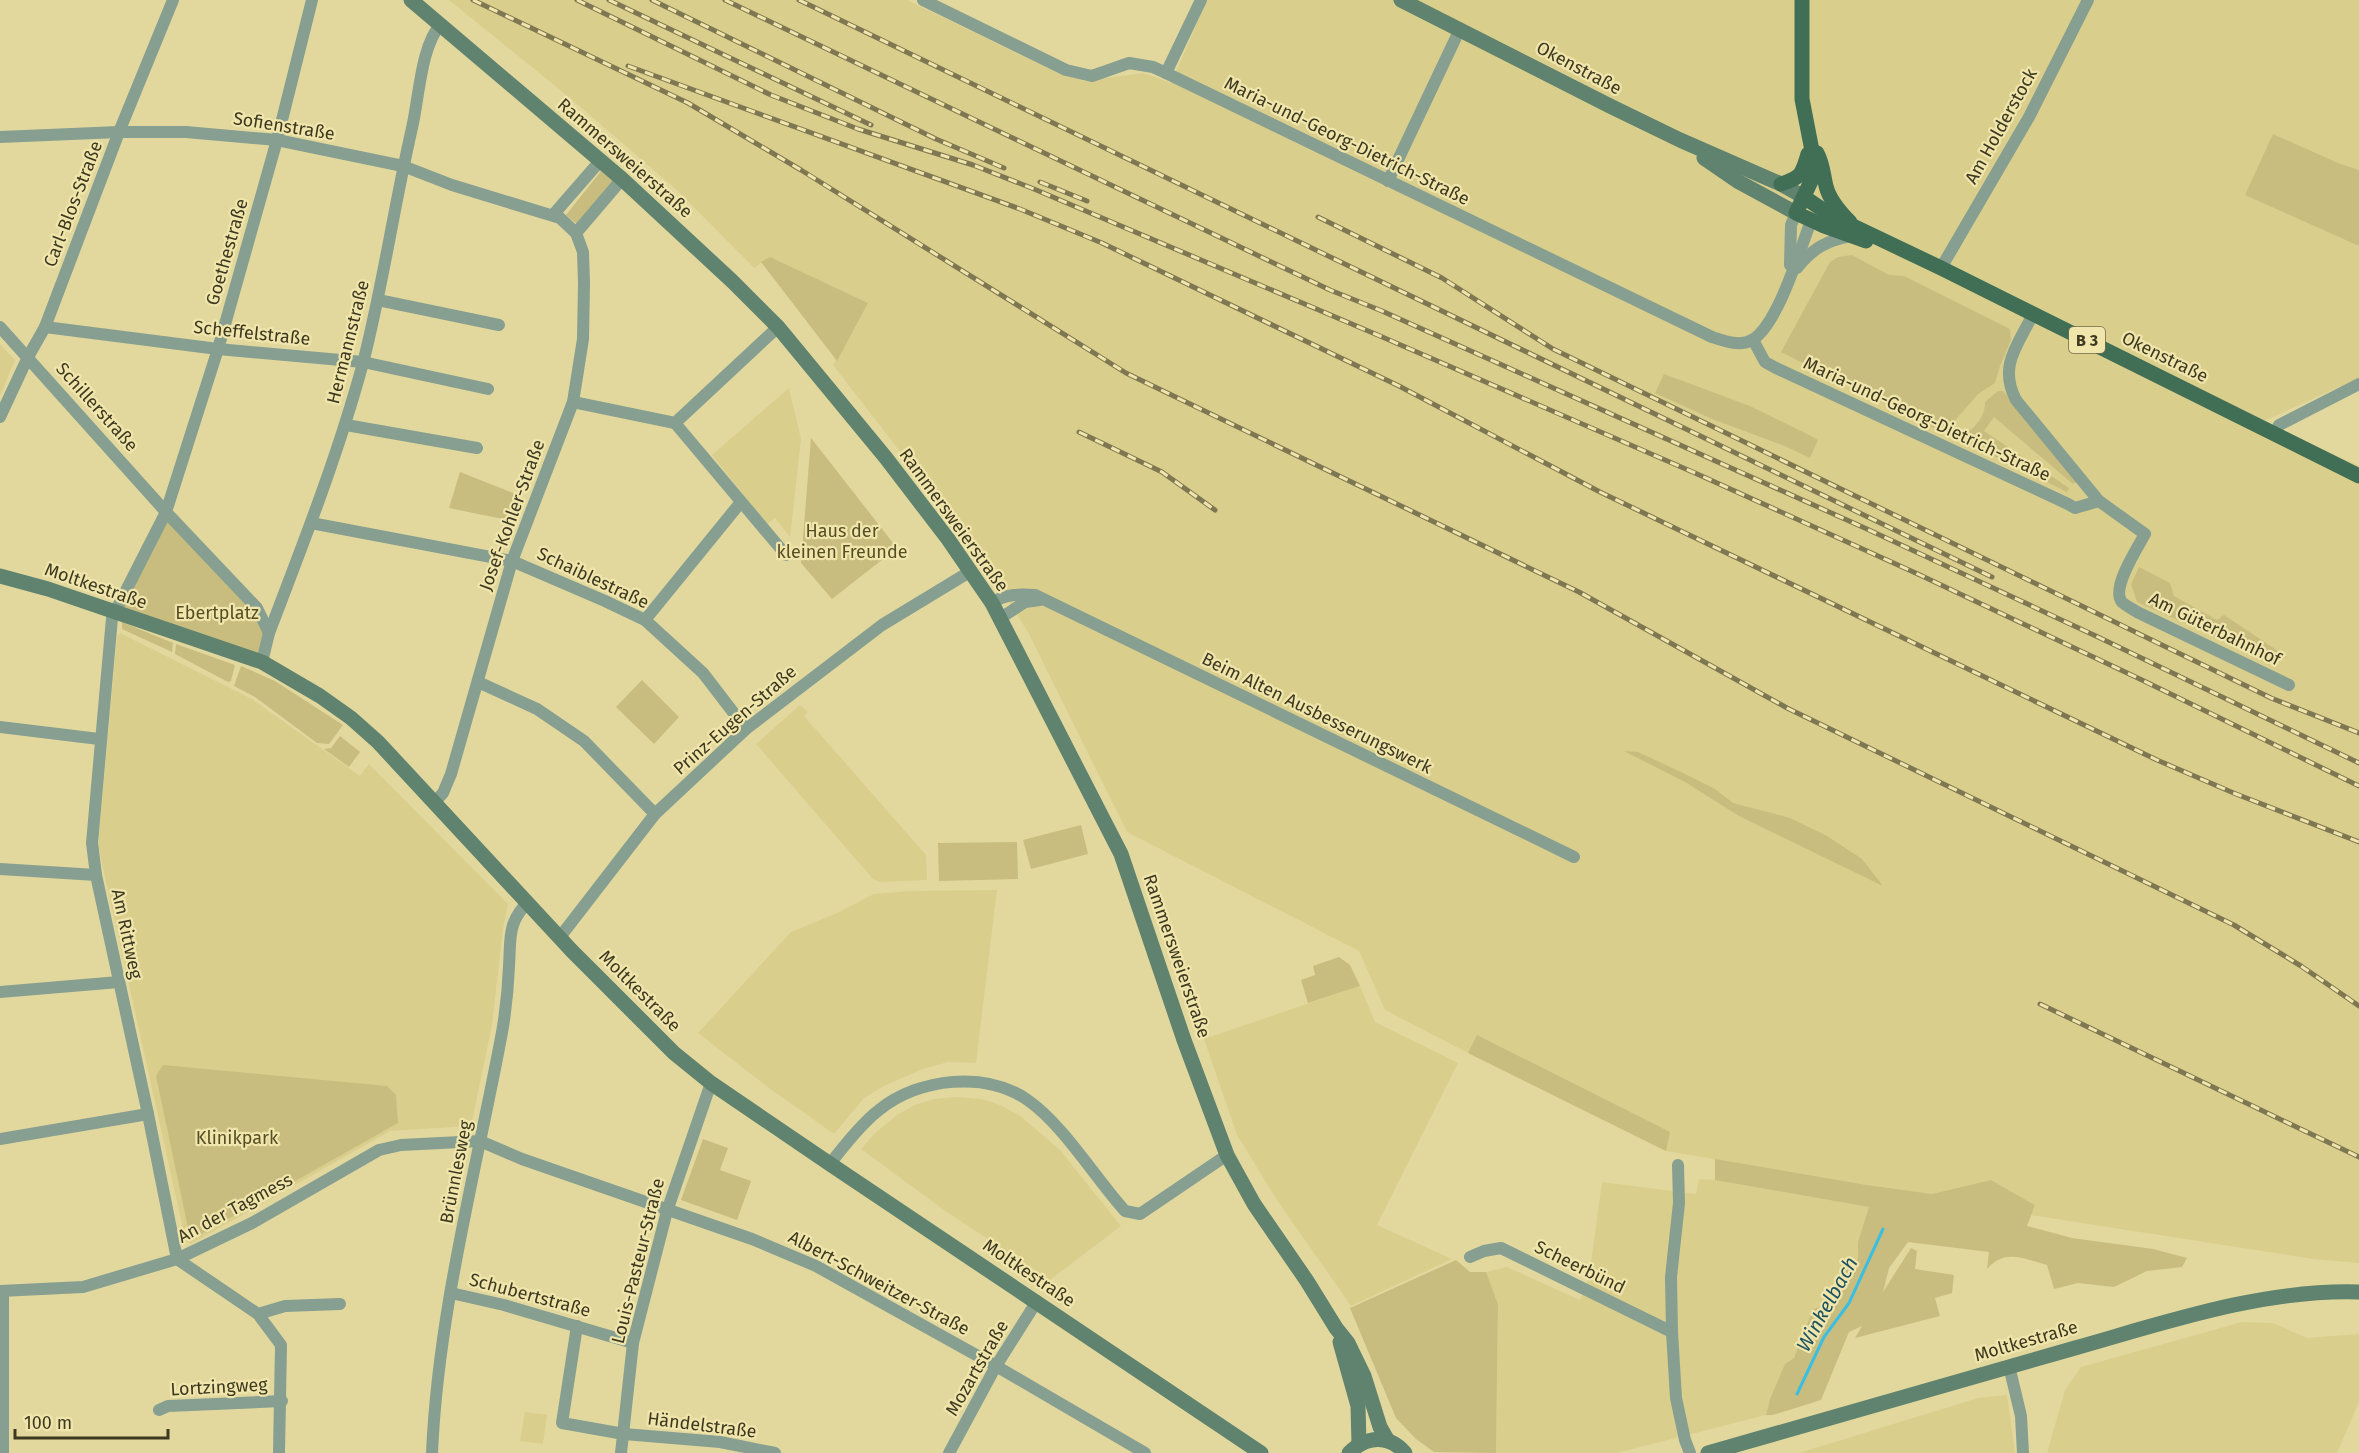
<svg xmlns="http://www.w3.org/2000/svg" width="2359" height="1453" font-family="'Fira Sans',sans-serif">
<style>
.built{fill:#dace8c}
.green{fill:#c8bd7e}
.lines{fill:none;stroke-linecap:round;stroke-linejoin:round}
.stream{stroke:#3bbee1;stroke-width:3}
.street{stroke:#869f90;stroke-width:12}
.secondary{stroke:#5f836e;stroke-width:15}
.primary{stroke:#416f56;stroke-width:15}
.rail-casing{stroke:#7e7752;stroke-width:5}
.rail{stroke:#f0e5ab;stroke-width:3;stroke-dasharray:9;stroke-linecap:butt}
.labels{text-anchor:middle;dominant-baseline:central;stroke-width:4.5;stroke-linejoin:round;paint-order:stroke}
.shield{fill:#f0e5ab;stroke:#736d4a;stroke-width:1.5}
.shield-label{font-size:16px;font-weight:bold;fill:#3d3921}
.street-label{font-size:18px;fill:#3d3921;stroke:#f0e5ab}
.park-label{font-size:18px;fill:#564e25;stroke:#f0e5ab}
.water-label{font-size:20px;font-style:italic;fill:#1d5260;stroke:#f0e5ab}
</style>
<rect width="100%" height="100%" fill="#e2d89e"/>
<g class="built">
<polygon points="449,0 907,0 1058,73 1084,81 1144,73 1171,83 1207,0 2359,0 2359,378 2264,421 2359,466 2359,1263 2313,1259 2031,1215 2035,1205 1991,1180 1932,1194 1867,1185 1666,1151 1468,1053 1385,1010 1359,951 1127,832 1028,632 971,543 833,365 867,303 770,257 754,268 678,191 570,98"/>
<polygon points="0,344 15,360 0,396"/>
<polygon points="789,388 801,439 790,537 775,518 767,524 712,455"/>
<polygon points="120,633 252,699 360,776 369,764 508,904 503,929 492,1025 471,1126 390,1131 191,1244 186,1242 98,845 117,637"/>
<polygon points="800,705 808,712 804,716 926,855 927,880 879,882 873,879 756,744"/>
<polygon points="997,890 976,1063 948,1062 923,1069 886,1085 864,1098 834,1134 769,1088 698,1033 791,932 837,913 874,894 909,891"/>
<polygon points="1360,986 1375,1022 1458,1063 1377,1225 1452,1259 1351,1306 1277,1200 1237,1135 1204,1039"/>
<polygon points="956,1097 982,1099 1000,1105 1019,1115 1060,1150 1121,1226 1050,1280 944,1210 861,1149 874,1134 897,1115 915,1105 934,1099"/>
<polygon points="1699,1179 1715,1180 1870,1207 1858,1242 1858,1259 1836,1280 1835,1303 1813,1309 1794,1358 1770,1399 1766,1415 1617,1453 1496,1453 1498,1304 1486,1272 1507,1267 1580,1300 1589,1277 1602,1182 1696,1194"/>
<polygon points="2242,1322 2273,1323 2307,1338 2359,1334 2359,1402 2337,1453 2047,1453 2065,1390 2081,1367"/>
<polygon points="2007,1395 2015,1453 1799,1453 1978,1398"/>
<polygon points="525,1412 547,1415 543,1444 520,1441"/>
</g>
<g class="green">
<polygon points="2273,134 2338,163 2359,170 2359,246 2245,195"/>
<polygon points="601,171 614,181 578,225 566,215"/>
<polygon points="1852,255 1889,275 1904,276 2010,329 2011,340 2000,366 1995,383 1978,394 1944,433 1781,352 1830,262 1838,257"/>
<polygon points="770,257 868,303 837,361 761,262"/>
<polygon points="1664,374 1750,406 1811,436 1818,440 1810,458 1785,446 1712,419 1655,393"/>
<path d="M 1998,391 L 2003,391 L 2079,481 L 2073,484 L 1994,417 L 1984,431 L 2069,488 L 2067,492 L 1965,442 L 1965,435 C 1976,425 1985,418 1985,402 Z"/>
<polygon points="811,438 897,548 832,599 801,563"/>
<polygon points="460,472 518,495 513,521 449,508"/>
<polygon points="166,512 257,608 269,633 262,662 117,607"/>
<polygon points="2139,567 2170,583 2174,596 2217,620 2224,615 2287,657 2271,662 2137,602 2131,584"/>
<polygon points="122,622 173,643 172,652 122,629"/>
<polygon points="176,644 235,665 231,681 228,682 175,654"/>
<polygon points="241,666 275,681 343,725 329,744 317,743 255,697 234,686"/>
<polygon points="642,680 679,717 654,744 616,707"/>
<polygon points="340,736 360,752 349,767 324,749 331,748"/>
<polygon points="1624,751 1638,752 1681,772 1715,789 1733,803 1790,818 1827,836 1862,859 1883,886 1739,816 1685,782"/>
<polygon points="1081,825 1088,854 1031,869 1023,840"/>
<polygon points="1017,842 1018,879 939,881 938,843"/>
<polygon points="1339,957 1350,965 1360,986 1308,1003 1301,980 1315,975 1313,966"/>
<polygon points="1477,1035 1670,1132 1666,1151 1468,1053"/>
<polygon points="163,1065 387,1086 396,1095 398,1123 194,1238 190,1237 156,1076"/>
<polygon points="703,1139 728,1148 720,1170 751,1181 737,1220 681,1200"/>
<path d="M 1715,1159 L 1867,1185 L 1932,1194 L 1991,1180 L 2035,1205 L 2027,1226 L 2072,1238 L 2153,1249 L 2187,1258 L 2182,1267 L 2147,1271 L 2114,1287 L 2078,1283 L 2054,1289 L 2047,1265 C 2024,1259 2005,1248 1987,1269 L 1989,1252 L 1908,1242 L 1889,1268 L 1883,1292 L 1911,1248 L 1917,1251 L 1915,1269 L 1954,1275 L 1952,1293 L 1935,1298 L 1940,1316 L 1855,1338 L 1862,1326 L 1849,1332 L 1821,1400 L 1773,1415 L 1766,1415 L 1770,1399 L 1785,1364 L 1794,1358 L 1813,1309 L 1835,1303 L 1835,1280 L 1858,1259 L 1858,1242 L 1869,1207 L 1715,1180 Z"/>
<polygon points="1456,1260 1470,1272 1486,1272 1498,1304 1496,1453 1434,1452 1416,1439 1396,1418 1350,1308"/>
</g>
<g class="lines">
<polyline class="stream" points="1797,1394 1824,1337 1849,1303 1883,1229"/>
<g class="street">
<path d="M 923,0 L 1066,70 L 1092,76 L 1129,63 L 1153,67 L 1166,73 L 1712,337 C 1724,341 1740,347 1752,340 C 1778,325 1800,249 1811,221"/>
<polyline points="1166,73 1201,0"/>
<polyline points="0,137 119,132 186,132 277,140 403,166 452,185 560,218 576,233 583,252 584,283 583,339 573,402 512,561 451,774 443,793 434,803"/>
<polyline points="1388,181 1460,29"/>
<polyline points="553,215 600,161"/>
<polyline points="576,233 622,179"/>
<polyline points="1790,265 1791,225 1796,213"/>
<path d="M 1797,268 C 1812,249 1827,240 1851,236"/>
<polyline points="1941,268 2029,117 2088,0"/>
<polyline points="378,300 499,325"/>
<path d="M 2033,314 C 2018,345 1998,366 2016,400 L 2099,501 L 2145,534 C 2138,547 2112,586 2121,601 C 2124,605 2133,609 2137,612 L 2289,685"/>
<polyline points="0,327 166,512 257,608 269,633"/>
<polyline points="45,327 218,349 363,362 488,389"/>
<polyline points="1753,340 1765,362 1776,368 2068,504 2075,508 2099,501"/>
<polyline points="573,402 675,423 778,327"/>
<polyline points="0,417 28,357 45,327 119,132 173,0"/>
<polyline points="675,423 786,555"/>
<polyline points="346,425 477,448"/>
<polyline points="2275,434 2279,425 2359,384"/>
<polyline points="311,523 512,561 605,601 645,620 703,673 746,729"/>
<path d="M 992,603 C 1004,594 1020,594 1035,595 L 1574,857"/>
<polyline points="999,619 1025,602 1040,600"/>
<polyline points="645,620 741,502"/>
<path d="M 262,662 L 269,633 C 303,544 338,455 363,363 C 383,285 394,206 412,128 C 419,98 421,45 441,24"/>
<polyline points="478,682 537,709 584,741 655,814"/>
<polyline points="0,727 99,739"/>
<polyline points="0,869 96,875"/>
<polyline points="560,937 655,814 746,729 882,625 971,571"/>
<polyline points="0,992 119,982"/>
<polyline points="0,1139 148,1114"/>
<path d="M 830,1164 C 843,1147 862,1123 879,1110 C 919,1078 986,1070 1029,1101 C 1063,1125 1096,1179 1125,1211 L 1140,1214 L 1227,1155"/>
<polyline points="1678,1165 1679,1203 1671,1277 1672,1332 1676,1398 1685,1440 1690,1453"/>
<polyline points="1470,1257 1484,1251 1501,1248 1672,1332"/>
<polyline points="177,1259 148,1114 96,875 92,843 112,618 166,512 218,349 277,140 312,0"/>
<polyline points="177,1259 258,1314 281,1345 279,1453"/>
<polyline points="0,1291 83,1287 177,1259 252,1223 379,1150 401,1145 480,1141 522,1159 752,1239 816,1266 996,1366 1145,1453"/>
<polyline points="3,1291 3,1453"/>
<polyline points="451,1293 504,1305 633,1343"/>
<polyline points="258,1314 285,1306 340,1304"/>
<polyline points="577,1326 562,1423 624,1434 720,1442 775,1453"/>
<polyline points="2009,1366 2021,1416 2023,1453"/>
<polyline points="159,1410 168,1406 282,1401"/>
<path d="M 432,1453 C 438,1315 474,1179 500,1043 C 505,1018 508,992 509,966 C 510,953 509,937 513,925 C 516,916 521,909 528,902"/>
<polyline points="621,1453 633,1343 667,1211 711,1083"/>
<polyline points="949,1453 996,1366 1037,1301"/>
</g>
<g class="secondary">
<polyline points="411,0 622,179 732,281 778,327 886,458 948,539 992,603 1121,854 1184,1040 1227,1155 1254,1204 1307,1281 1336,1328 1348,1343 1364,1376 1380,1427 1388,1441"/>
<polyline points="1401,0 1610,106 1680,140 1781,184 1804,197"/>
<polyline points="1704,158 1739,182 1796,213"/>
<polyline points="0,576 48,589 262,662 320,696 351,718 378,742 572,951 674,1053 711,1083 830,1164 1261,1453"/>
<polyline points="1340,1342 1358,1406 1359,1444"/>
<path d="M 1349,1453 C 1366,1436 1389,1434 1405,1453"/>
<path d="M 1708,1453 C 1830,1418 1952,1382 2075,1348 C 2167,1322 2263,1289 2359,1292"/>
</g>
<g class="primary">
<polyline points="1802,0 1802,99 1814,161 1812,179 1796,213 1824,226 1866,241"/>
<path d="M 1817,153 C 1823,164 1823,174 1826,186 C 1829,199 1840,212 1850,222"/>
<path d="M 1781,184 C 1802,177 1802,174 1808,154"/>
<polyline points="1804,197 1832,216 1941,268 2359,476"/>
</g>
<g class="rail-casing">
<g id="rail">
<polyline points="473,0 688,103 801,170 1126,373 1579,592 1787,708 2234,925 2301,966 2359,1006"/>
<polyline points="577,0 771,95 858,129 973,165 1034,189 1380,336 1695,473 1920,575 2142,680 2359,786"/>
<polyline points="609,0 871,125"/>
<polyline points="652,0 936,139 1004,168"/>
<polyline points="725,0 1330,290 1382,311 1867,529 2098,637 2359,763"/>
<polyline points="799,0 1992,577"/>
<polyline points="628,66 1020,209 1102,243 1399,386 1600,492 2157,760 2236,794 2359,842"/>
<polyline points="1040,182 1087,201"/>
<polyline points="1318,217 1442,278 1553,349 2271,698 2359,733"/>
<polyline points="1079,432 1162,472 1215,510"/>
<polyline points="2040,1004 2359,1157"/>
</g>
</g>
<use href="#rail" class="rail"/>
</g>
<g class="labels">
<rect class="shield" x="2069" y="327" width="36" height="26" rx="4.5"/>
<g class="shield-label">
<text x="2087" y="340">B 3</text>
</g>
<g class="street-label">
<text transform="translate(1579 68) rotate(28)">Okenstraße</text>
<text transform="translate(284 126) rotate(9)">Sofienstraße</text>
<text transform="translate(2001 126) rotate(-61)">Am Holderstock</text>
<text transform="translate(1347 141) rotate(26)">Maria-und-Georg-Dietrich-Straße</text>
<text transform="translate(625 158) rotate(41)">Rammersweierstraße</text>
<text transform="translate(73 204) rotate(-69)">Carl-Blos-Straße</text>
<text transform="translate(227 252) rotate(-74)">Goethestraße</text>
<text transform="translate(252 333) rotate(6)">Scheffelstraße</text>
<text transform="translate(348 342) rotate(-76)">Hermannstraße</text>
<text transform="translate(2165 357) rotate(26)">Okenstraße</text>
<text transform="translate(97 407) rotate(48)">Schillerstraße</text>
<text transform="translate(1927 419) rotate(25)">Maria-und-Georg-Dietrich-Straße</text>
<text transform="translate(512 515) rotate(-70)">Josef-Kohler-Straße</text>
<text transform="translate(954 520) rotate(54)">Rammersweierstraße</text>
<text transform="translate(593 578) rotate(25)">Schaiblestraße</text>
<text transform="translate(96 586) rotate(19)">Moltkestraße</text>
<text transform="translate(2215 629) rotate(26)">Am Güterbahnhof</text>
<text transform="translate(1317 713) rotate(26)">Beim Alten Ausbesserungswerk</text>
<text transform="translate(735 720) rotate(-41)">Prinz-Eugen-Straße</text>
<text transform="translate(127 934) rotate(78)">Am Rittweg</text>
<text transform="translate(1177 956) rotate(71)">Rammersweierstraße</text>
<text transform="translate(640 991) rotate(45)">Moltkestraße</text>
<text transform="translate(456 1172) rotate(-79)">Brünnlesweg</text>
<text transform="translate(235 1208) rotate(-28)">An der Tagmess</text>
<text transform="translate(638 1261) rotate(-76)">Louis-Pasteur-Straße</text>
<text transform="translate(1580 1267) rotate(26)">Scheerbünd</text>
<text transform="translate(1029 1273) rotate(34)">Moltkestraße</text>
<text transform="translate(879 1283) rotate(28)">Albert-Schweitzer-Straße</text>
<text transform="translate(530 1295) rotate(15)">Schubertstraße</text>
<text transform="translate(2026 1341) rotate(-16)">Moltkestraße</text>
<text transform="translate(977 1368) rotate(-60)">Mozartstraße</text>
<text transform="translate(219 1387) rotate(-3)">Lortzingweg</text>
<text transform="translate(702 1425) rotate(7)">Händelstraße</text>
</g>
<g class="park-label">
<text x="842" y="531">Haus der<tspan x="842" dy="21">kleinen Freunde</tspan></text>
<text x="217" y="613">Ebertplatz</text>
<text x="237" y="1138">Klinikpark</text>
</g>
<g class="water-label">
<text transform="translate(1827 1304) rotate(-61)">Winkelbach</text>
</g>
</g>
<path d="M15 1429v9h153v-9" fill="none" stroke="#3d3921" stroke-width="3"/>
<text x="24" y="1429" font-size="18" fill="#3d3921" stroke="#f0e5ab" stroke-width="4.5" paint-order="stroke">100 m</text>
</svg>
